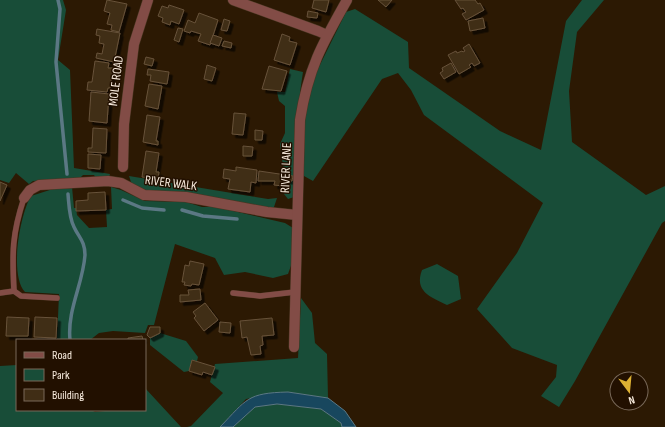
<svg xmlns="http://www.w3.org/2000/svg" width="665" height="427" font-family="'Sofia Sans Condensed',sans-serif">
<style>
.green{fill:#184d38}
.water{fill:#18475e;stroke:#5b7884}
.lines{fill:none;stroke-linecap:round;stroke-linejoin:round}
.stream{stroke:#5b7884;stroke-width:3.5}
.building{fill:#402d15;stroke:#67523a;filter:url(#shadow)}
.lane-casing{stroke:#493622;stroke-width:6}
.street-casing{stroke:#493622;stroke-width:11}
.lane{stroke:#824c46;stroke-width:5.5}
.street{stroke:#824c46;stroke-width:10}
.labels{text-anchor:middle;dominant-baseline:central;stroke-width:3;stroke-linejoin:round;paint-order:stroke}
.street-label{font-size:13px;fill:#f8ebdd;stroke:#221000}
</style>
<defs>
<filter id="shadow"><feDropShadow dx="3.5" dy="3.5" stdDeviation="0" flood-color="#0009"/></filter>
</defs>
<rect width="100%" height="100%" fill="#2c1903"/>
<g class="green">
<polygon points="0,0 63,0 66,10 58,60 70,70 74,168 110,174 109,177 96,178 94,175 83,175 79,179 33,181 29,184 16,173 9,183 0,180"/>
<polygon points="582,0 604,0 577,32 569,91 572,142 646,195 665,186 665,221 662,223 575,381 559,407 541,396 556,377 557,365 512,348 477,309 517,253 543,203 424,115 411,90 398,73 382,79 313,181 304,176 304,119 313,79 346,12 355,9 408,42 409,68 500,131 541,150 566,21"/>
<path d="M 290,69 L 303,72 C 296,113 297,154 297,196 L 288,199 L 284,194 L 284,180 L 292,181 L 293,176 L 287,175 L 283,166 L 280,144 L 285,133 L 285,106 L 279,101 L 277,92 L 285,92 Z"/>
<polygon points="129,176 268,199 277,198 274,207 269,209 151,192 132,185"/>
<path d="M 72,187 L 74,208 L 76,208 L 77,215 L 89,228 L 107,227 L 106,210 L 112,209 L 111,187 L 121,190 L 145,201 L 186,202 L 202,207 L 217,207 L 285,223 L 293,228 L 293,260 L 288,274 L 273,278 L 245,272 L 224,275 L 215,258 L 175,244 L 154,325 L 148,325 L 145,333 L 113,331 L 99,333 L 90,340 L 57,340 L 59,294 L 25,292 C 9,275 20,214 31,196 L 56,188 Z"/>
<path d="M 437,264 L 458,276 L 461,299 L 447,305 C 430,297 414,291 422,270 Z"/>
<polygon points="301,298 312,313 315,343 327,354 328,398 288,392 246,399 220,427 187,427 191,426 223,393 210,382 215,364 298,358"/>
<polygon points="160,333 186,341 198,357 197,361 192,360 189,371 184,372 150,345 150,338"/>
<polygon points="17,365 17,410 91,410 95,412 115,410 145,410 145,388 181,427 0,427 0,366"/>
<polygon points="277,404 321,409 341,423 342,427 233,427 255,407"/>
</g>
<path class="water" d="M 288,392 L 328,398 L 345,411 L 356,427 L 342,427 L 341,423 L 321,409 L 277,404 L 255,407 L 233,427 L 220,427 C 247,399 247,393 288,392 Z"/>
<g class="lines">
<g class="stream">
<polyline points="58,0 60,9 56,62 67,174"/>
<path d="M 68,194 C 69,205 69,217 74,227 C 79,238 85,241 85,255 C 83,284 67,310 70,340"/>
<polyline points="123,200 142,208 164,210"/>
<polyline points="182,210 203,216 237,219"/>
</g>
</g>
<g class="building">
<polygon points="107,0 127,4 119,32 111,30 112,25 107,24 110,13 104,11"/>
<polygon points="314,0 329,0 326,12 312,8"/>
<polygon points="378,0 392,0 386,7"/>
<polygon points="455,0 475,0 478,4 480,3 484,10 466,20 462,14 466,12 463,8 461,9"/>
<polygon points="169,5 184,10 179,24 171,21 170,25 162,22 163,18 158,16 162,6 168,8"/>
<polygon points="308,11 318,13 317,18 307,17"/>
<polygon points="199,13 218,20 210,45 198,41 201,34 191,31 190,33 184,31 188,20 195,23"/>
<polygon points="483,18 485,28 470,31 468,21"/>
<polygon points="224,19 230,21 227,31 221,30"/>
<polygon points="178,28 183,29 179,42 174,40"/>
<polygon points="97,29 120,33 114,62 96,58 97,53 102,54 104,44 99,43 100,36 96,35"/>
<polygon points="282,34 290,37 289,41 297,43 290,65 274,60"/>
<polygon points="213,35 222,38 219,46 210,43"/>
<polygon points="224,41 232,43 231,48 222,46"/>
<polygon points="469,44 480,63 474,66 472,63 469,65 471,67 459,74 448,55 456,51 457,53 462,51 463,52 465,51 463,48"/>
<polygon points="146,57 154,59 152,66 144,64"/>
<polygon points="95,61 109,63 108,68 113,68 110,88 108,88 107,92 87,90 88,82 92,82"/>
<polygon points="451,63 456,72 444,79 440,73 443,71 442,68"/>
<polygon points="207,65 216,68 212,81 204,79"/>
<polygon points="269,66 287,71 281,91 262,89"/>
<polygon points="148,69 169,72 167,84 150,81 151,75 147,75"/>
<polygon points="149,84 162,86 158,109 145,106"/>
<polygon points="91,92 109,94 107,123 89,121"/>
<polygon points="234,113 246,114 243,135 232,134"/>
<polygon points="147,115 160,117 156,141 158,141 158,145 143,142"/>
<polygon points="93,128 107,129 106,153 88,152 88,148 92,148"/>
<polygon points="255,130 263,131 262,140 255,140"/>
<polygon points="243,146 253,147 252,156 243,156"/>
<polygon points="146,151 159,153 156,172 159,172 158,179 142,177"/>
<polygon points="88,154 101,155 100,169 88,168"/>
<polygon points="236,167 257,170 256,183 251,182 250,192 228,189 230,179 223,178 224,169 236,171"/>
<polygon points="259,171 293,176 292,181 284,180 283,186 274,185 275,181 258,181"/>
<polygon points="0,182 7,185 0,201"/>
<polygon points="105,192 106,210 76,211 76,201 88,200 88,193"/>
<polygon points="190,261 204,264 199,285 192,284 191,286 184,285 185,282 182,282 185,265 189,266"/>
<polygon points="200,289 201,300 180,302 180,295 189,295 188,290"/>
<polygon points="205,303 218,320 204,331 194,318 196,316 193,312"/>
<polygon points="7,317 29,318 28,336 6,336"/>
<polygon points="35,317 57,318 56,338 34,337"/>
<polygon points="272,318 274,335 262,336 263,345 260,346 261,354 251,355 247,337 242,338 240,321"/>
<polygon points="220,322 231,323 230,333 219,332"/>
<polygon points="150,327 160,327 160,333 150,338 147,335"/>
<polygon points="142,336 143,340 128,340 128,338"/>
<polygon points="192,360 215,367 212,375 203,372 202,375 189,371"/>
</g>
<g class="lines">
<g class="lane-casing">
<g id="lane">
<polyline points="14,291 21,296 57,298"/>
<path d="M 0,293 L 14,291 C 12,253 12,234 24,198"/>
<polyline points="233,293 260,296 295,292"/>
</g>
</g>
<g class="street-casing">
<g id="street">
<polyline points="233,0 318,31 327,35"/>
<polyline points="123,167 124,124 134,44 148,0"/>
<polyline points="24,198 30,190 39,185 108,181 121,183 144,195 186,197 267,212 297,215"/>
<path d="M 294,347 L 300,120 C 308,69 322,44 347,0"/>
</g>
</g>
<use href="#lane" class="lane"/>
<use href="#street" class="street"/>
</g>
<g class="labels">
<g class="street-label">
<text transform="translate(116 81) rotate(-83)">MOLE ROAD</text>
<text transform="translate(286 168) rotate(-88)">RIVER LANE</text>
<text transform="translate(171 183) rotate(7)">RIVER WALK</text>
</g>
</g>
<rect x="16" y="339" width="130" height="72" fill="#221000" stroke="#786858"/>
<rect x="24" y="352" width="20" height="6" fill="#824c46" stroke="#786858"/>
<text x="52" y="359" font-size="12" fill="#f8ebdd">Road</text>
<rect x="24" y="369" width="20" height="12" fill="#184d38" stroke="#786858"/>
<text x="52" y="379" font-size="12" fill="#f8ebdd">Park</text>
<rect x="24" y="389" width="20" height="12" fill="#402d15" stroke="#786858"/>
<text x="52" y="399" font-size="12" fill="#f8ebdd">Building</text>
<g transform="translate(629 391) rotate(164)"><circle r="19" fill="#221000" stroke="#786858"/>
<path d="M0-3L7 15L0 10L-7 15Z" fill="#ddb133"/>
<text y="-6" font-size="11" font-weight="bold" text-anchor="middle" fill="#f8ebdd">N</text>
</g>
</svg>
